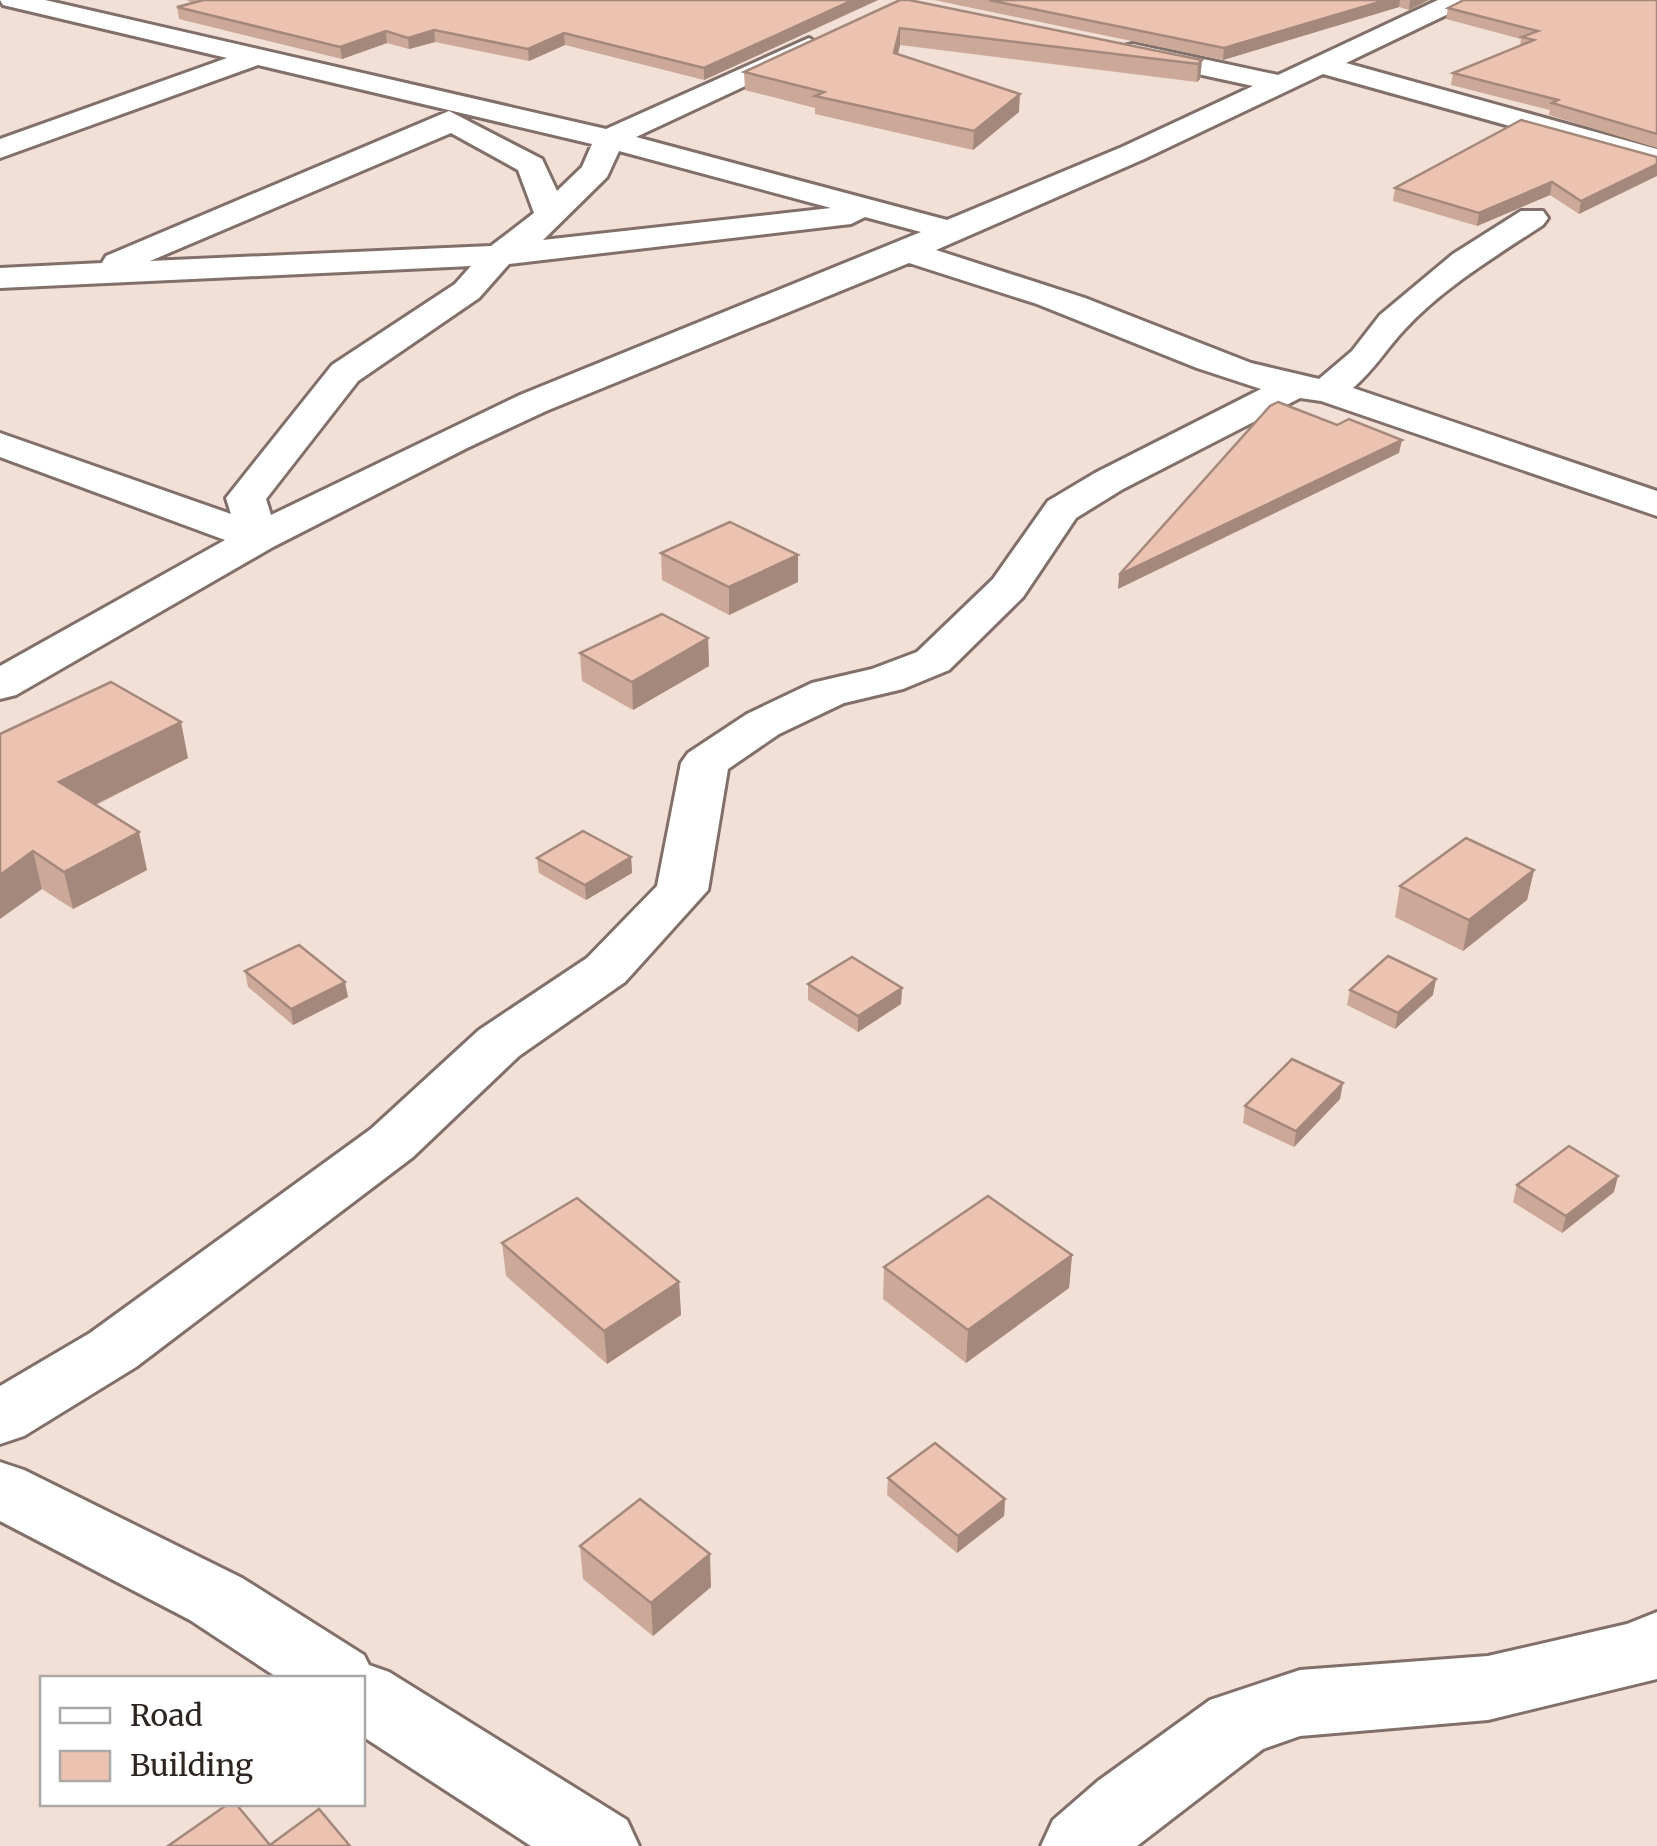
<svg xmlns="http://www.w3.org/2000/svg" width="1657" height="1846" font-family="Merriweather,serif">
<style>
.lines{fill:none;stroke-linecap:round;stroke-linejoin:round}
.street-casing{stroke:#817069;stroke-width:6}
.street{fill:#fff;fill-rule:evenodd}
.wall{fill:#cba898}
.shaded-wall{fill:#a5887c}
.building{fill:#ecc3b1;stroke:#a5887c;stroke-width:2.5}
</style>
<rect width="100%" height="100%" fill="#f2dfd6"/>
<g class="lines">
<g class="street-casing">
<g id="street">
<path d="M 0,0 L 45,0 L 606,129 L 809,38 L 822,46 L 818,52 L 636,137 L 947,220 L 1122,147 L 1253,86 L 1124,58 L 1120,52 L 1124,46 L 1133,44 L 1278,75 L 1438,0 L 1471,0 L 1467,5 L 1346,63 L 1657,149 L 1657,167 L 1323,74 L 1144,159 L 936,250 L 1085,298 L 1251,363 L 1319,379 L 1352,351 L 1380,315 L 1453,254 L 1521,211 L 1543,211 L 1548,218 L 1543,225 C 1496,256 1444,287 1405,329 C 1386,349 1375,369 1353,388 L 1657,491 L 1657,516 L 1321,401 L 1300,398 L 1123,489 L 1076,518 L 1023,597 L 949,670 L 903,689 L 844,703 L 779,734 L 728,769 L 708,890 L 625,982 L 519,1056 L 413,1157 L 136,1367 L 24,1436 L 0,1444 L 0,1386 L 90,1333 L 371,1129 L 479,1030 L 587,958 L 657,886 L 681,763 L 688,753 L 747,714 L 812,683 L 872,669 L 917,652 L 993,579 L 1048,501 L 1095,473 L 1261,389 L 1197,368 L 1037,304 L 909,263 L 546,411 L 467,448 L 273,547 L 16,695 L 0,699 L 0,666 L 225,540 L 0,457 L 0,433 L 231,514 L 226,498 L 332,365 L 455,284 L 471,266 L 0,288 L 0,268 L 102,263 L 106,256 L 449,111 L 542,159 L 557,191 L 582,167 L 592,144 L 258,65 L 0,158 L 0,139 L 227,58 L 3,5 ZM 451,133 L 518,170 L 534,213 L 491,246 L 150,261 ZM 619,151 L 831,208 L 543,240 L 607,177 ZM 865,217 L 921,232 L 520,395 L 271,515 L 266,499 L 358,381 L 479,298 L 509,264 L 851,224 Z"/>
<polygon points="0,1462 24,1470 242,1578 364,1655 369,1665 389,1672 627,1820 639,1846 531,1846 362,1736 362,1678 278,1678 190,1620 0,1521"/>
<polygon points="1657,1612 1657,1679 1488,1720 1300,1736 1263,1749 1137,1846 1041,1846 1053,1820 1098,1781 1210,1700 1300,1670 1488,1656 1627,1624"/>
</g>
</g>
<use href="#street" class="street"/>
</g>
<g class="wall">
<polygon points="186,0 878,0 704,80 565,45 529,61 435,42 409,49 387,43 342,59 179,19 177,7 193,3"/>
<polygon points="900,0 1202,60 1200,79 1197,82 900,45 898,54 1019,112 973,150 815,114 815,108 745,90 744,72"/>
<polygon points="934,0 1429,0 1409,10 1399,7 1223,60"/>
<polygon points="1657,0 1657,148 1549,115 1550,110 1451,85 1453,73 1520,46 1521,39 1446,19 1448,8"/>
<polygon points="1657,157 1579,214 1550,195 1477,226 1393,201 1395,188"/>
<polygon points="661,553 798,582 729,615 662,580"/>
<polygon points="708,638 709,666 633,710 582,681 580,653"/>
<polygon points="0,734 188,758 96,805 147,870 73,909 42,889"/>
<polygon points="631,857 632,873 586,900 539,873 537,858"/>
<polygon points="1534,870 1527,900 1463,951 1395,917 1400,886"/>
<polygon points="245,971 348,997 293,1025 248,987"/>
<polygon points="808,984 902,988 901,1004 858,1032 808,1000"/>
<polygon points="1350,990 1433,995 1395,1029 1347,1005"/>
<polygon points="1340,1099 1294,1147 1243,1123 1245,1106"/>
<polygon points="1517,1185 1614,1192 1562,1233 1513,1202"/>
<polygon points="502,1243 679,1282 681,1315 607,1364 506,1276"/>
<polygon points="1072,1255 1069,1288 966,1363 883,1299 884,1267"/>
<polygon points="888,1478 1005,1499 1004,1516 957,1553 887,1495"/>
<polygon points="580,1546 711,1587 653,1636 583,1579"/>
</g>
<g class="shaded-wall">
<polygon points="853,0 878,0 704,80 704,68"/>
<polygon points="1386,0 1400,0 1399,7 1223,60 1224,48"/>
<polygon points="1410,0 1429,0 1409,10"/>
<polygon points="900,28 900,45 894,71 894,53"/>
<polygon points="434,30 435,42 409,49 408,38"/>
<polygon points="386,31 387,43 342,59 340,47"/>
<polygon points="564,33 565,45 529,61 528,49"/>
<polygon points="1202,60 1200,79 1197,82 1198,64"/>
<polygon points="1020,94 1019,112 973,150 974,131"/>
<polygon points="1657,164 1657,176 1579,214 1581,201"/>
<polygon points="1552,182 1550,195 1477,226 1479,213"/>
<polygon points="1402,440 1399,453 1118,589 1119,575"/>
<polygon points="798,555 798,582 729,615 729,587"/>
<polygon points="708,638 709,666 633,710 632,682"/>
<polygon points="181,722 188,758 68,818 59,782"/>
<polygon points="139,832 147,870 73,909 64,872"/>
<polygon points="33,851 42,889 0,919 0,875"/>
<polygon points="631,857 632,873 586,900 585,885"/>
<polygon points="1534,870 1527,900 1463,951 1469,920"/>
<polygon points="1436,979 1433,995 1395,1029 1398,1013"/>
<polygon points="345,982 348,997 293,1025 291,1009"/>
<polygon points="902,988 901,1004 858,1032 858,1016"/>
<polygon points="1343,1083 1340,1099 1294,1147 1296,1131"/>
<polygon points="1618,1176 1614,1192 1562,1233 1566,1216"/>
<polygon points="1072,1255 1069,1288 966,1363 968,1330"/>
<polygon points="679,1282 681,1315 607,1364 604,1331"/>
<polygon points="1005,1499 1004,1516 957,1553 958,1536"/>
<polygon points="710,1554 711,1587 653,1636 651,1603"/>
</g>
<g class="building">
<polygon points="204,0 853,0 704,68 564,33 528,49 434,30 408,38 386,31 340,47 177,7"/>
<polygon points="900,0 909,0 1202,60 1198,64 900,28 894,53 1020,94 974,131 815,96 824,92 744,72"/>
<polygon points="989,0 1386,0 1224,48"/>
<polygon points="1464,0 1657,0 1657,134 1552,103 1558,100 1453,73 1534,40 1522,37 1538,31 1448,8"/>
<polygon points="1521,120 1657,157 1657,164 1581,201 1552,182 1479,213 1395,188"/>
<polygon points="1278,402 1337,425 1349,419 1402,440 1119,575 1270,406"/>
<polygon points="730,522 798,555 729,587 661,553"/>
<polygon points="662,614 708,638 632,682 580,653"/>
<polygon points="111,682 181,722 59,782 139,832 64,872 33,851 0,875 0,734"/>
<polygon points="583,831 631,857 585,885 537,858"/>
<polygon points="1466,838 1534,870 1469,920 1400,886"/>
<polygon points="299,945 345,982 291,1009 245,971"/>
<polygon points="1388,956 1436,979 1398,1013 1350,990"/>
<polygon points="852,957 902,988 858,1016 808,984"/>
<polygon points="1292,1059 1343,1083 1296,1131 1245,1106"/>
<polygon points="1569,1146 1618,1176 1566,1216 1517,1185"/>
<polygon points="988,1196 1072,1255 968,1330 884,1267"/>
<polygon points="577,1198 679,1282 604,1331 502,1243"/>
<polygon points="935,1443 1005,1499 958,1536 888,1478"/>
<polygon points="640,1499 710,1554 651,1603 580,1546"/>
<polygon points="228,1804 236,1804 270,1845 319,1809 350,1846 168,1846"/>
</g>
<rect x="40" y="1676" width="325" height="130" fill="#ffffff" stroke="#aba8a6" stroke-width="2.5"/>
<rect x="60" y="1708" width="50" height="15" fill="#ffffff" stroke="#aba8a6" stroke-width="2.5"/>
<text x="130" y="1726" font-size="30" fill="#2c2521">Road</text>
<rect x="60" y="1751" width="50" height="30" fill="#ecc3b1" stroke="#aba8a6" stroke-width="2.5"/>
<text x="130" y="1776" font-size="30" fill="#2c2521">Building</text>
</svg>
